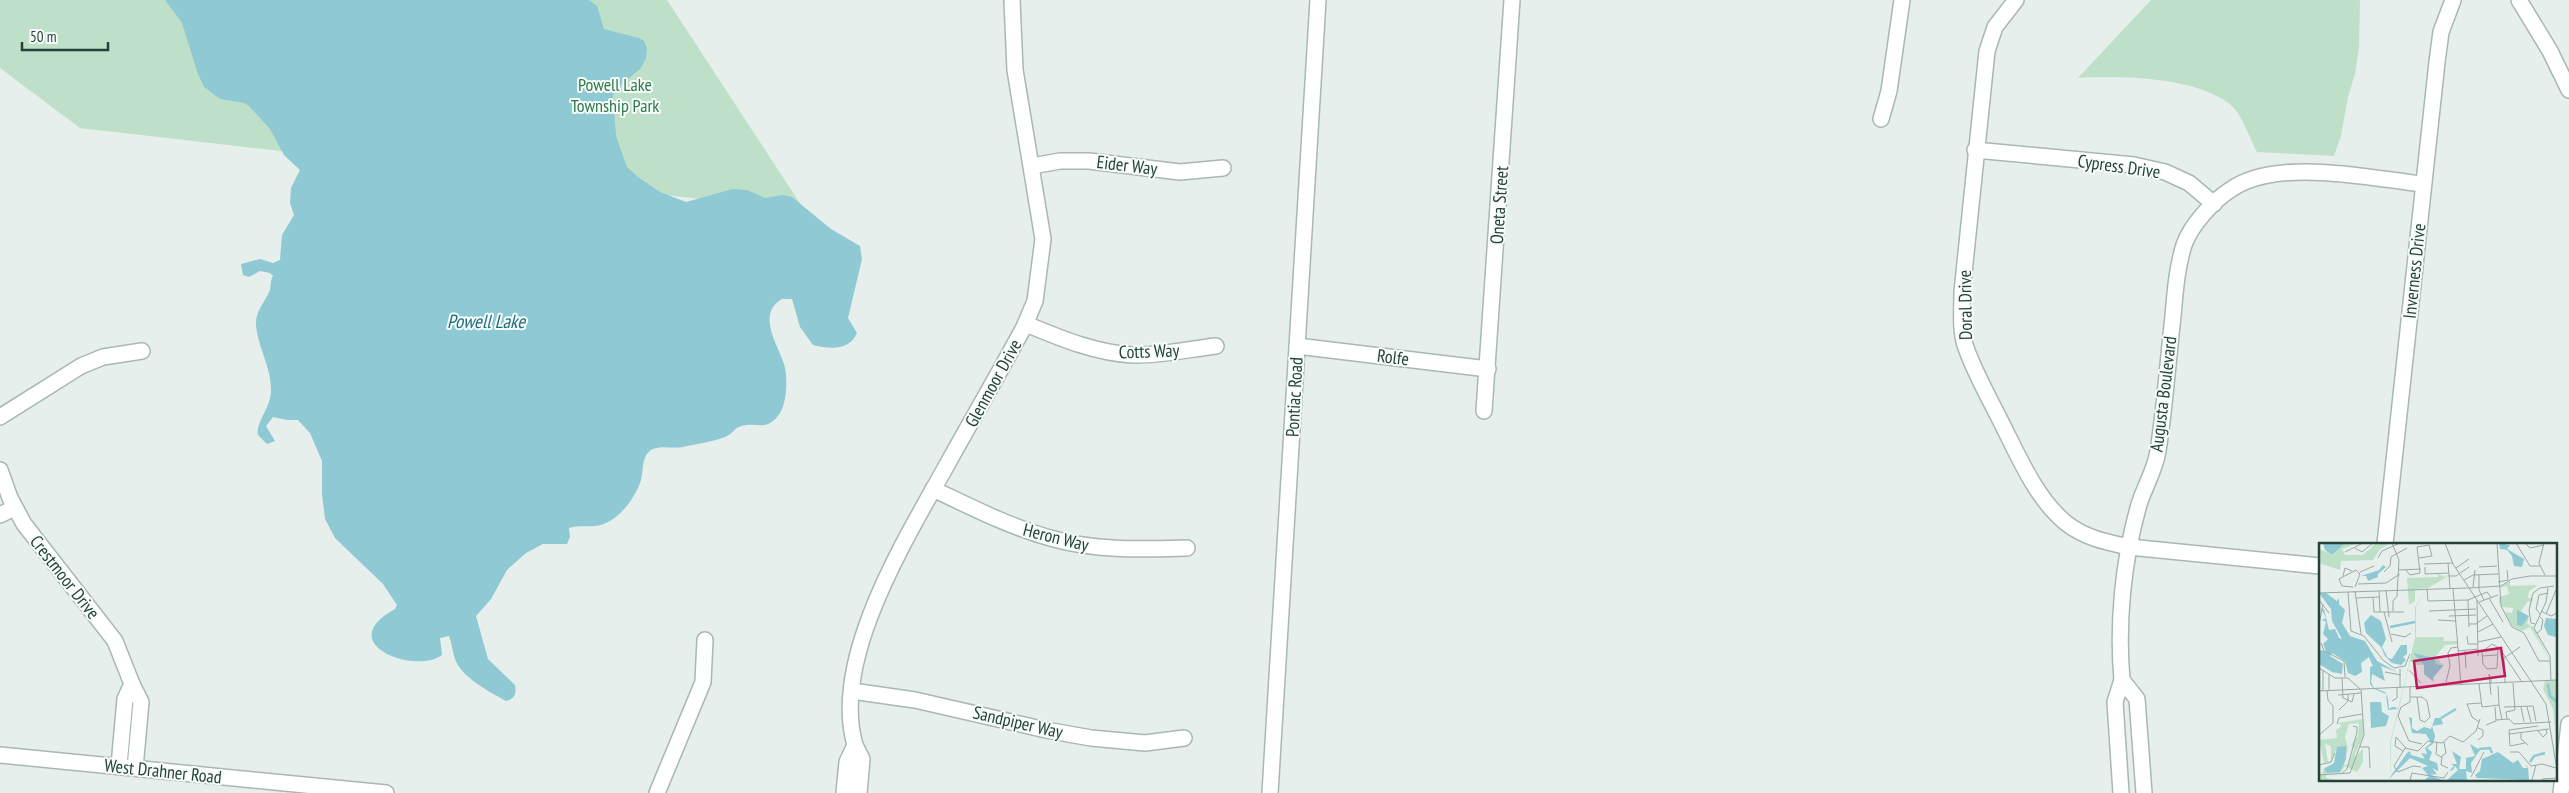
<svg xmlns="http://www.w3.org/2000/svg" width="2569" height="793" font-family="'PT Sans Narrow',sans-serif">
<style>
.green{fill:#bfe0c8}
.water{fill:#8ec9d4}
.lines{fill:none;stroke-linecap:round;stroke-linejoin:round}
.minor-casing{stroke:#a8b8b2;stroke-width:18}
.minor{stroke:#fff;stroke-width:15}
.labels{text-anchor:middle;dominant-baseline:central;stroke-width:4;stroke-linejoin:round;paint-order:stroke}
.park-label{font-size:18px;fill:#2d7a4b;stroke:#f7fbf9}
.street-label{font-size:18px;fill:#24423a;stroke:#f7fbf9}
.water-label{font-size:19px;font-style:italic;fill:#1c6f80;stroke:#f7fbf9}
.inset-river{fill:none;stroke:#8ec9d4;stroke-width:2.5}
.inset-road{fill:none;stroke:#98aaa4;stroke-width:1}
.view{fill:#c2185b;fill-opacity:0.15;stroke:#c2185b;stroke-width:2.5}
.inset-edge{fill:none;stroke:#24423a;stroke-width:2.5}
</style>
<rect width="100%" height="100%" fill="#e6efeb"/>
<g class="green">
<polygon points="0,0 667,0 805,211 80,128 0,68"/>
<path d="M 2151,0 L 2360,0 L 2359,47 L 2355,74 L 2348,97 L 2341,136 L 2334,156 L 2257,152 C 2251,141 2242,116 2234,108 C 2203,77 2119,75 2078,78 Z"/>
</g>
<path class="water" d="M 165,0 L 589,0 L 597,6 L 604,29 L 639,38 L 644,41 L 647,48 L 646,58 L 641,68 L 622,84 L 613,95 L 616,136 L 627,167 L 638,177 L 660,192 L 686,202 L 733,189 L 747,190 L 765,198 L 782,195 L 792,197 L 831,229 L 860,246 L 862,259 L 848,318 L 857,333 C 850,351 829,349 813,345 L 800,327 L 792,299 L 782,299 C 756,314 778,345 784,364 C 788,377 787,402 780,413 C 766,434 756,420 739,427 C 735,428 732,434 727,436 C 720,440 693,445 683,447 C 674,449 662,445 653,449 C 641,455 644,469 641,480 C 636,496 622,516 606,523 C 594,529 581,524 569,528 L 570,537 L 567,544 L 543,544 L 526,553 L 507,570 L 491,599 L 476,616 L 488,659 L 515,685 C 517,694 514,699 506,701 C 490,692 461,677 455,659 C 452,651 452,643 449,636 L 440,638 L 442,655 C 416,675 331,644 395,609 L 397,605 L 383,584 L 335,538 L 325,519 L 322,494 L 322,461 L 310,433 L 298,420 L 287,420 L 273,417 L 266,426 L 275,441 L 267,444 L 258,435 C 255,423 270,409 271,392 C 272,368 258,348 256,325 C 255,312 265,302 270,290 C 271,286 270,281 273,276 L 270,273 L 260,271 L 249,277 L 243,275 L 241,264 L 260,259 L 273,263 L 280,260 L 282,235 L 294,215 L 290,203 L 291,188 L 300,170 L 284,155 L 270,129 L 249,106 L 244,103 L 220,99 L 204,87 L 198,74 L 182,23 Z"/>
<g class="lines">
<g class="minor-casing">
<g id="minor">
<path d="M 2016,0 L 1995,27 L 1987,51 L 1962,292 C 1962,309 1960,329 1965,345 C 1973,369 1986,392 1997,414 C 2016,450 2034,497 2066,523 C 2085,538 2106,542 2129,547 L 2320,566"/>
<polyline points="2519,0 2550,51 2569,90"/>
<polyline points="1881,119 1889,91 1902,0"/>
<polyline points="1975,150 2134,165 2165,172 2189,183 2214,204"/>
<polyline points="1032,166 1060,161 1089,161 1180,172 1223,168"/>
<path d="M 1026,324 C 1060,338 1095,353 1132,355 C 1160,356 1189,349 1216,346"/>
<polyline points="1297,346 1488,369"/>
<polyline points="1484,411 1512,0"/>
<polyline points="0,417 81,366 103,357 142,351"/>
<polyline points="0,470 10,498 24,524 115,641 132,684"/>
<path d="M 933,489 C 973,508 1012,528 1054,539 C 1097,551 1143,549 1187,548"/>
<polyline points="0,515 14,508"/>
<polyline points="2385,544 2437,62 2441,32 2453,0"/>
<path d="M 2122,680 C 2117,624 2123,562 2138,508 C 2143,489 2155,471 2158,451 C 2165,406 2168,360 2173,316 C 2175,292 2177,267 2184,245 C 2191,225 2213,201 2230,190 C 2276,157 2369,178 2422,184"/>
<polyline points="852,691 915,700 1046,730 1091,738 1145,743 1184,738"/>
<path d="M 855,745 C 830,659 907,537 948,463 C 973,418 999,373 1024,327 L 1035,301 L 1043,239 L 1015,70 L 1012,0"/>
<polyline points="0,755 386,793"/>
<polyline points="119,766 125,699 132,684 141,702 135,768"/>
<polyline points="657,793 703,682 705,640"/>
<polyline points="844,793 847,762 855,745 862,759 859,793"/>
<polyline points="1270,793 1318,0"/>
<polyline points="2121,793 2115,702 2122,680 2137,699 2144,793"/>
<polyline points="2561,793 2569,724"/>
</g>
</g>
<use href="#minor" class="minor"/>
</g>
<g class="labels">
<g class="park-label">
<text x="615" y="84">Powell Lake<tspan x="615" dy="21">Township Park</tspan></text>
</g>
<g class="street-label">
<text transform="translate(1127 165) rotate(7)">Eider Way</text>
<text transform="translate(2119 166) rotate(8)">Cypress Drive</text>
<text transform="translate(1499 205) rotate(-86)">Oneta Street</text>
<text transform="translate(2414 271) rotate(-84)">Inverness Drive</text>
<text transform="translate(1965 305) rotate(-91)">Doral Drive</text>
<text transform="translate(1149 351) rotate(-2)">Cotts Way</text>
<text transform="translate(1393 357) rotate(7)">Rolfe</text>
<text transform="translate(993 383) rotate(-61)">Glenmoor Drive</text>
<text transform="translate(2163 394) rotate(-83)">Augusta Boulevard</text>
<text transform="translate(1294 397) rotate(-87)">Pontiac Road</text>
<text transform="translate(1056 537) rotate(14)">Heron Way</text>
<text transform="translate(65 577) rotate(52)">Crestmoor Drive</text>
<text transform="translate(1018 722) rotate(13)">Sandpiper Way</text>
<text transform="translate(163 771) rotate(6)">West Drahner Road</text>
</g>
<g class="water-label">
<text x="486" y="321">Powell Lake</text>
</g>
</g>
<g transform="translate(2319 543)">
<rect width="238" height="238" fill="#e6efeb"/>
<path d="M 24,0 L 38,0 L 23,6 L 26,12 L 44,12 L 57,0 L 72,0 L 61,6 L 54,17 L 22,18 L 21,27 L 0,20 L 0,6 L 14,12 ZM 138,28 L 109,45 L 96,46 L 96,58 L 90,62 L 88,35 L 119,34 L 119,31 L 126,34 ZM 191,38 L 191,43 L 219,42 L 210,48 L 209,55 L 214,55 L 213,59 L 209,58 L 202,68 L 210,74 L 208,80 L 214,84 L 231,117 L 211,84 L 203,88 L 193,83 L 186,69 L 193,70 L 194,65 L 183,64 L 180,59 L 180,54 L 190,51 L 188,43 L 180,45 ZM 107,47 L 97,64 L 97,94 L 125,94 L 124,98 L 138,98 L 139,101 L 126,102 L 117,113 L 123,121 L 98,122 L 91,118 L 72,199 L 71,237 L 71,200 L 96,95 L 96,64 ZM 237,137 L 237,194 L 234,166 L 224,146 L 226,138 ZM 44,176 L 44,194 L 36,211 L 36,214 L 44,206 L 44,219 L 38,229 L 26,223 L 21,230 L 7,231 L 7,235 L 16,237 L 0,237 L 0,228 L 3,231 L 5,225 L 15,221 L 20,209 L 18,205 L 12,218 L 12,203 L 6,201 L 9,219 L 5,220 L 0,197 L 18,195 L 17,187 L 23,183 L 19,180 ZM 40,180 L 39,193 L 32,202 L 35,206 L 29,222 L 25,222 L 29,205 L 26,194 L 30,181 Z" fill="#bfe0c8" fill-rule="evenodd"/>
<path d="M 4,0 L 24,0 L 25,1 L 13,12 L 6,7 ZM 180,0 L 191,2 L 188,6 L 205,16 L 203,24 L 195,23 L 193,13 L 188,7 L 181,6 ZM 64,22 L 67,24 L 59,31 L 59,34 L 49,38 L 47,33 L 42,33 L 60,27 ZM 0,50 L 7,50 L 18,58 L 20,55 L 20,61 L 26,67 L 23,80 L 31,93 L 46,98 L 58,118 L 78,129 L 62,123 L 66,138 L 53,131 L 52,139 L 55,145 L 66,149 L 69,155 L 70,166 L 73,164 L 76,164 L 79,166 L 69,167 L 67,151 L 55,146 L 51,141 L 51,124 L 54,123 L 50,114 L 42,120 L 43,129 L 36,133 L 29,130 L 26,118 L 13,110 L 11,113 L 24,121 L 23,131 L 13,129 L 0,121 L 0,107 L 7,108 L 4,101 L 9,96 L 4,91 L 7,79 L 3,77 L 7,75 L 2,65 L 5,66 L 10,87 L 16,86 L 20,95 L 23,96 L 13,78 L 12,66 ZM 198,67 L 210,73 L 203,83 L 198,82 ZM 52,72 L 62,78 L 67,96 L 63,104 L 69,115 L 73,116 L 82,102 L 88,102 L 88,111 L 84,114 L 87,117 L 82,122 L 73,120 L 66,113 L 62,104 L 47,90 L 45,80 ZM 227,75 L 237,76 L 237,94 L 229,92 L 225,83 ZM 94,110 L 115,115 L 117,121 L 125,122 L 114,135 L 115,139 L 105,131 L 105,122 ZM 51,159 L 62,159 L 63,169 L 70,173 L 67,183 L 52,185 ZM 90,174 L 93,175 L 93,185 L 98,188 L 105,184 L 112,186 L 116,175 L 122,175 L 124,181 L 113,183 L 116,193 L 114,201 L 108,205 L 113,209 L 110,217 L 118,220 L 119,225 L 119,228 L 113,225 L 118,231 L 111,232 L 123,237 L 106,237 L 110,233 L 103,225 L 109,223 L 91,215 L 69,237 L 88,210 L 91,208 L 92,212 L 106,216 L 102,210 L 108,211 L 106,205 L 112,200 L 107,191 L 93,190 ZM 151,201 L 161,207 L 152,220 L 153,230 L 147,228 L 148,237 L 128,237 L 139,227 L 136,223 L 134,227 L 130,228 L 135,223 L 132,221 L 138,221 L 133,208 L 142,214 L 140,226 L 147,226 L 147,215 L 156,213 ZM 27,203 L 27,216 L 21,229 L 8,230 L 5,226 L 15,220 L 18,204 ZM 179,209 L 194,220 L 199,217 L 204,225 L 209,225 L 206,222 L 209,224 L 210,237 L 158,235 L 156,232 L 161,228 L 163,216 Z" fill="#8ec9d4"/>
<path class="inset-river" d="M 71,84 L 96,79M 229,141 L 231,153 L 238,159M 122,175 L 137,166M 160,206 L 171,205 L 173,210M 211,219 L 215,213 L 226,210"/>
<path class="inset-road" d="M 73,0 L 80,17 L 78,53M 126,0 L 134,21 L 227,161 L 238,227M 178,0 L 182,63 L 193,84 L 205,90 L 220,118 L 231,118M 197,0 L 211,23 L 221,23M 206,0 L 211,5 L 225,2M 225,0 L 220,20 L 226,32M 36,5 L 43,9 L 54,0M 26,9 L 44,0M 59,15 L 63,8 L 81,0M 100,15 L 113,13 L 110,2 L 98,4 L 101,30M 129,20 L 131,45M 105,21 L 134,20M 106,24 L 106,31 L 130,30M 160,24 L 178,23M 137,25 L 150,16M 80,27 L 102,26M 87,27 L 91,32 L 101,30M 41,29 L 55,23M 65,29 L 71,23 L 72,14 L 88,5M 160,32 L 160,47 L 165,57M 24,33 L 26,25 L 33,28M 130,33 L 137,33 L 150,24M 145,37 L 154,32 L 179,31M 179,39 L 189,37 L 188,27M 39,41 L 67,40 L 81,31M 34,44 L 23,43 L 20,36 L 37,27 L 41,31 L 36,44M 154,44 L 156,27M 134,45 L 142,142M 150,45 L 182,43 L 193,36 L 211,33 L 238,33M 229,45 L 227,59 L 215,85 L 231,113 L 232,137M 108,46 L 109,58 L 149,57 L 168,49 L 172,54M 67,47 L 70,74M 36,48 L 42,91M 60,48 L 61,69M 29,49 L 32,88 L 45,93 L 64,117 L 75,125 L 86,123 L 91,111M 0,50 L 149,45M 37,55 L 60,54M 54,55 L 55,69 L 85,69M 170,55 L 184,79M 0,57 L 10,70M 149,57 L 150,84M 158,57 L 159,113M 160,59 L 179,52M 74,68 L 74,58 L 78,53M 110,68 L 157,66M 222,68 L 232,73 L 238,70M 65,69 L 73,99M 221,71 L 217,66 L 220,52 L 229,50M 227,71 L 237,47M 130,73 L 157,72M 119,77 L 137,78M 150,81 L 157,81 L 168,73M 216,81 L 212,80 L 210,67 L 214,50 L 221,45 L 235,43M 0,82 L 4,61M 159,89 L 174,81M 218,90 L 222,87 L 224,77 L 220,73M 72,91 L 86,94 L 92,90M 148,93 L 149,101 L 159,101M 159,99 L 182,94M 2,100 L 5,108 L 25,118 L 26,134M 179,105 L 178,125 L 168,126 L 164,121 L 163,109 L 173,101 L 180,105 L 181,106 L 203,139M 139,108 L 159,106M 146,108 L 147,125M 163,113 L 178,112M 0,125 L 16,135 L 29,135 L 41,146M 4,127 L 4,148M 90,127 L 102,140M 66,129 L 82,132M 10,132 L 10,148M 23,135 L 24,155 L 33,159 L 35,151M 127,139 L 131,123 L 129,110 L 132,105 L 139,104M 186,140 L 185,115 L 201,104M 160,141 L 163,164 L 180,162 L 179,143M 172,141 L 172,136 L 170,131 L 172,152M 81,144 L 81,126M 91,144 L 91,159 L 82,164 L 79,173 L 90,198 L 103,201M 0,148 L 238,137M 19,152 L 42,150M 91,154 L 103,154 L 108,158 L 111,174 L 106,179 L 101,177 L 98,154M 73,158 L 78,155 L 78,144M 180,162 L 183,177M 185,164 L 214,163 L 217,178M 202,164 L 205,179M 208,164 L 212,179M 20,167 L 29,158 L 29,151M 188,176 L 187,169 L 196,167 L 194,140M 177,177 L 190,176 L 195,181 L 232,179M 160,179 L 153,174 L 148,161 L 162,160M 18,181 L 20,175 L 43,171M 167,182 L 177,178 L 176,164M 159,185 L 164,187 L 164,193 L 159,197M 219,188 L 224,194 L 228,190 L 227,187M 202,190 L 202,196 L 209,202M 190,191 L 230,186M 0,192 L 14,180 L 14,163 L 9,157 L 8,148M 118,199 L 117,211 L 122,214 L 127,210 L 125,199M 206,200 L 191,203 L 190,187 L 219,183M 40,204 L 50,204 L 51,225M 84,208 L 76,203 L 77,194 L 87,205M 191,209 L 200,209 L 212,223 L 223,221 L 237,225M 123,214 L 122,222 L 129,225M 0,222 L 12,219 L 16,210M 102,224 L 94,223 L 79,229 L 75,223 L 86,205 L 99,208 L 109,198 L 123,200 L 131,193 L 144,199 L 157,188 L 161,176M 22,231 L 28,226 L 38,189 L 38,184 L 34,183M 0,232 L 31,230 L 45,192 L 42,146M 152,234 L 165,209M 223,236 L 238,235M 91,237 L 93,230 L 125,235 L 129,229M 213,237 L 217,222"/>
<path class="view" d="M 182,105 L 186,133 L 98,145 L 95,118 Z"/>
<rect width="238" height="238" class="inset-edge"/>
</g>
<path d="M22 42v8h86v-8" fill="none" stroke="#24423a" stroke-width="2.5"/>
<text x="30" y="42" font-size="15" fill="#24423a" stroke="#f7fbf9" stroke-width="4" paint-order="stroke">50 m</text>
</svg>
